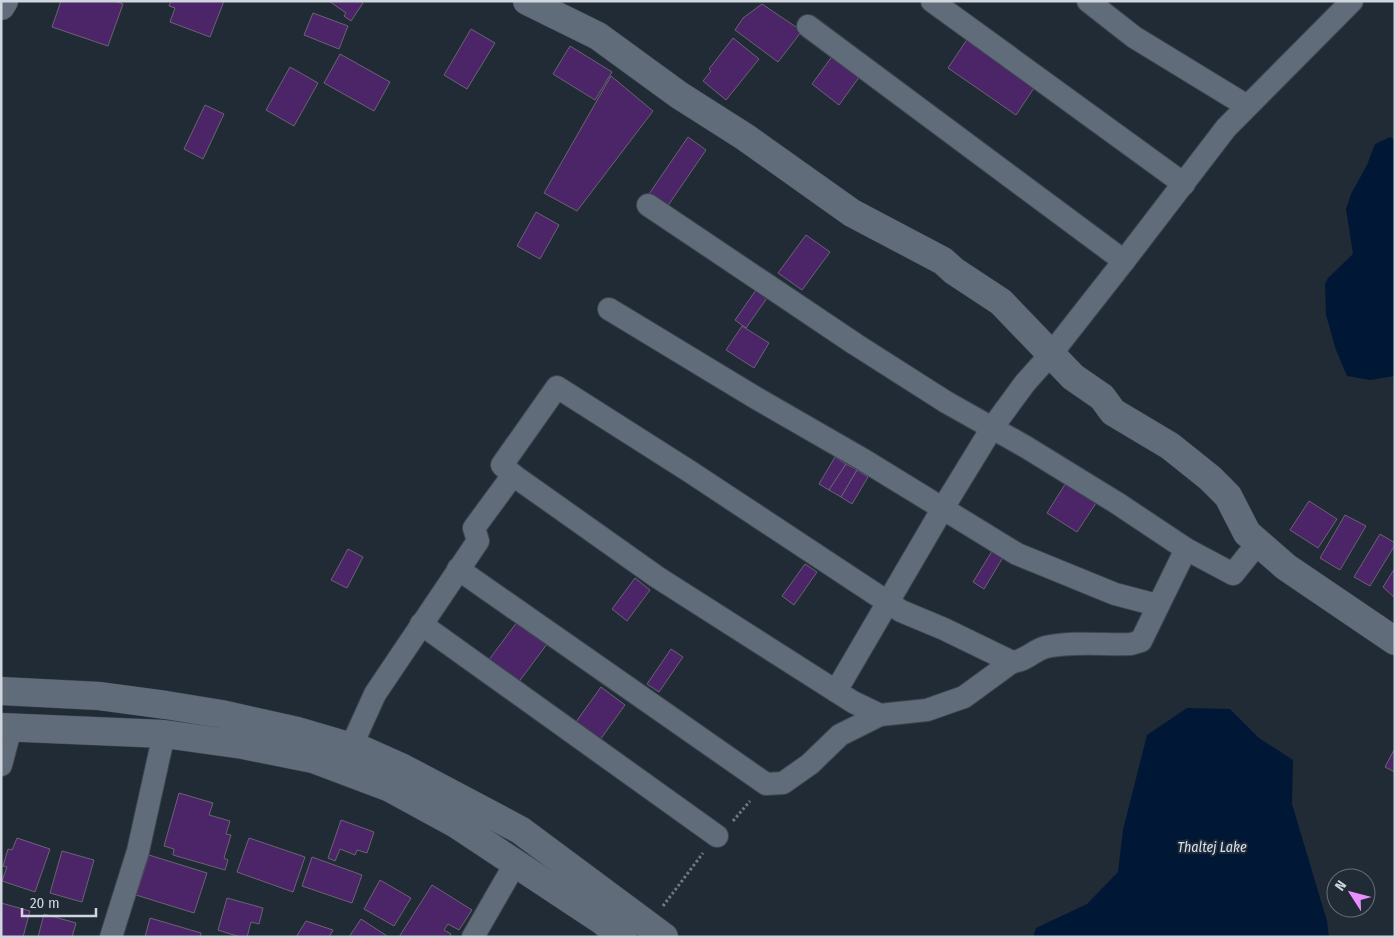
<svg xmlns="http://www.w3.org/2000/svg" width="1396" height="938" font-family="'Fira Sans Condensed',sans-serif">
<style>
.water{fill:#001736}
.building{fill:#4b2568;stroke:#6a6372}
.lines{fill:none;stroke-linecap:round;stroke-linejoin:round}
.minor-casing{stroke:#3d464f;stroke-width:24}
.tertiary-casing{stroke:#3d464f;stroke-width:29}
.path{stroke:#717983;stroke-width:3;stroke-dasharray:2.5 2.5;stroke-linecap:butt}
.minor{stroke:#616c7a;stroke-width:22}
.tertiary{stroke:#616c7a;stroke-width:28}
.labels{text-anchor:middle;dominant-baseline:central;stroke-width:4;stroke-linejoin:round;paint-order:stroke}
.water-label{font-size:14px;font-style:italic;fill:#d4e2f4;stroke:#212b36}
</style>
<rect width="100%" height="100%" fill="#212b36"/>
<g class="water">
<polygon points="1390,137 1395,140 1395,376 1370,380 1347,376 1336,350 1326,315 1325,284 1328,278 1353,254 1346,209 1351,194 1367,165 1375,144"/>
<polygon points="1187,708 1230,709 1259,738 1293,760 1292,804 1327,921 1329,937 1033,937 1036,928 1087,904 1118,872 1123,830 1147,735"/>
</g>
<g class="building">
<polygon points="61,1 115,1 123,4 108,46 52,27"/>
<polygon points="171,1 224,1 210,37 170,22 175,8 169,6"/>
<polygon points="329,1 360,1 363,3 351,21 344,16 346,13"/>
<polygon points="762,4 802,31 778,62 735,30 743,18"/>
<polygon points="313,13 348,26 339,49 304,35"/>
<polygon points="471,29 495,43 467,89 444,75"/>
<polygon points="733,38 759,59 726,100 703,81 711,71 709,69"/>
<polygon points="968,38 1036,85 1016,115 948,68"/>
<polygon points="570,46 612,72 595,100 553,74"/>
<polygon points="340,54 390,82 374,111 324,83"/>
<polygon points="833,55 860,76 839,105 812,84"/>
<polygon points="290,67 318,83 294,126 266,110"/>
<polygon points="611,76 653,111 577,211 544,193"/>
<polygon points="205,105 224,114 203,159 184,149"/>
<polygon points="688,137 706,150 667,207 649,194"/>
<polygon points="536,212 559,225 540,259 517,246"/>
<polygon points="806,235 830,252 802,290 778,273"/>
<polygon points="756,290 767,298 746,328 735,320"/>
<polygon points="742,326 769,343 754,368 726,350"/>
<polygon points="835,457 846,464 829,490 819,484"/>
<polygon points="846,464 857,470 841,497 829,490"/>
<polygon points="857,470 868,477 852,504 841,497"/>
<polygon points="1069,478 1100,497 1077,532 1047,513"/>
<polygon points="1309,501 1337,519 1318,548 1290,530"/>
<polygon points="1345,515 1366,526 1340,570 1320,558"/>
<polygon points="1380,534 1395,543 1395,545 1370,586 1354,577"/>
<polygon points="994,548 1005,554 984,589 973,582"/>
<polygon points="348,549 363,557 347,588 331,580"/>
<polygon points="805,564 817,572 794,605 782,596"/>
<polygon points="1395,568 1395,598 1383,587"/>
<polygon points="635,578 650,590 627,621 612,609"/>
<polygon points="517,622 547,644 518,683 488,661"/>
<polygon points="671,649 683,657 659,692 647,684"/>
<polygon points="601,687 625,705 597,744 573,726"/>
<polygon points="1395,748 1395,772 1385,767"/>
<polygon points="179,793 213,803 209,815 230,821 226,834 231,835 224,858 228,860 225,870 173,855 174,849 164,846"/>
<polygon points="341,820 374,832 367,853 357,850 355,855 340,849 335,861 328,858"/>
<polygon points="17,838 50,849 35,892 2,881 7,867 3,866 8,849 12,850"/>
<polygon points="249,838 305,857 293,892 237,872"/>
<polygon points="62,851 94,860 82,902 50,893"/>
<polygon points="149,855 207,873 194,913 136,895"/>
<polygon points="312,857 362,875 352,903 302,886"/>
<polygon points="380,880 411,898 394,926 364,909"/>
<polygon points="432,885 472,910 459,930 448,924 444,930 451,934 450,937 399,937"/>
<polygon points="227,898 263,908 259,924 251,922 247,937 240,937 218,930"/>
<polygon points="1,903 30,911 23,937 1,937"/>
<polygon points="44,914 76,923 72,937 38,937"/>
<polygon points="150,918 201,933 200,937 145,937"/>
<polygon points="361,919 387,936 386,937 349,937"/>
<polygon points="306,921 333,930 329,937 296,937"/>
</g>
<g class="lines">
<g class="minor-casing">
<g id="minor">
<polyline points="932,1 1184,184"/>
<polyline points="1088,1 1134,37 1247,106"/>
<polyline points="808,26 1124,261"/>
<polyline points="648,205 855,344 946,402 1026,447 1117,503 1186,549"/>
<polyline points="609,309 756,398 862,459 1017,554 1115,594 1157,605"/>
<polyline points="513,475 657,577 853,702 880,715 927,710 964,697 1012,662"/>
<polyline points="458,569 766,784 783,783 810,764 840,735 880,715"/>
<polyline points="421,624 717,836"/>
<polyline points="836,691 943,508 992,428 1025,383 1051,354 1124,261 1226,128 1352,1"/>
<path d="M 351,747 L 375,694 L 478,541 L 474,528 L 513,475 L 502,465 L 557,387 L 689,471 L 901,611 L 944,629 L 1012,662 C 1026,661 1034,650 1046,647 C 1071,641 1105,645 1131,644 L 1141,641 L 1186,549 L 1233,574 L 1258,543"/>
<polyline points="1,765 11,727"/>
<polyline points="111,937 138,851 164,734"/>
<polyline points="473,937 515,864"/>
</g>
</g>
<g class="tertiary-casing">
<g id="tertiary">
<polyline points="527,1 598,36 679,95 745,137 852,213 943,261 954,271 1001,302 1073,377 1102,397 1113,412 1170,446 1210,478 1228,496 1247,533 1286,567 1395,641"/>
<polyline points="1,6 4,1"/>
<polyline points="1,691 99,696 166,705 221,714 297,731 365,751 403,768 520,830 664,937"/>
<polyline points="1,727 164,734 243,745 313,759 390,788 456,824 601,920 623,937"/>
</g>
</g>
<g class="path">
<polyline points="733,821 750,801"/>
<polyline points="663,906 703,853"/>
</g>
<use href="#minor" class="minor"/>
<use href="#tertiary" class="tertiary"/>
</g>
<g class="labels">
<g class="water-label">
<text x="1212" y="847">Thaltej Lake</text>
</g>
</g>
<rect width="1396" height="938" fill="none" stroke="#d0d6de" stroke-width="5"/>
<g transform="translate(1351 893) rotate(306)"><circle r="24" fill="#212b36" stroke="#676f79"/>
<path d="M0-4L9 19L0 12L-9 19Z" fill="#e88eff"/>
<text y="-8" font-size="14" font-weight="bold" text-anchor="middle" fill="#d0d6de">N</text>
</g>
<path d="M22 908v8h74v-8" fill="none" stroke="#d0d6de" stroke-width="2.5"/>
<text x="30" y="908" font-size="15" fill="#d0d6de" stroke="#212b36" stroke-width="4" paint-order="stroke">20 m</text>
</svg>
